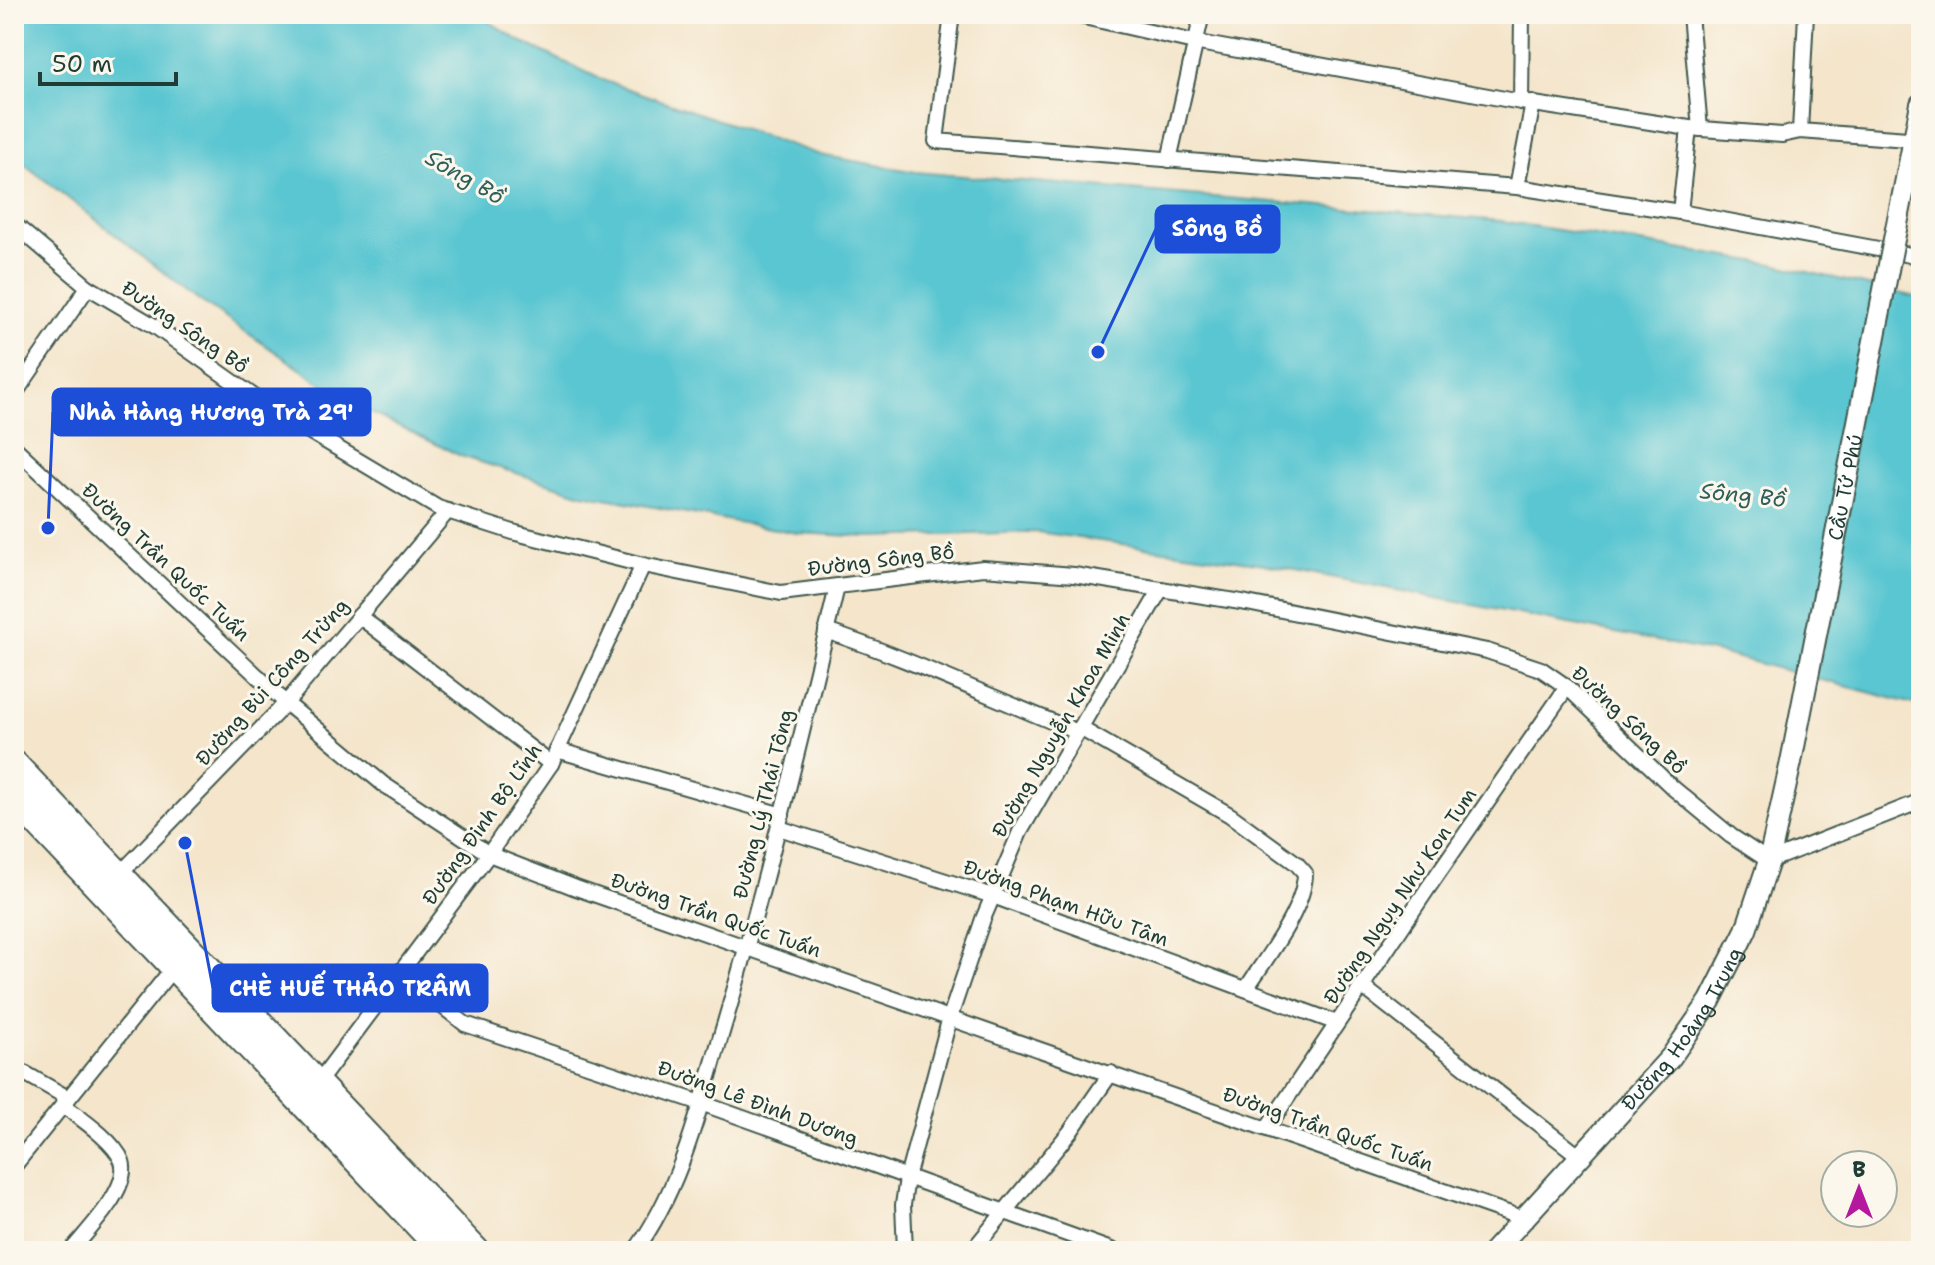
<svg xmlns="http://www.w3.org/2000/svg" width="1935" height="1265" font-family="'Shantell Sans',sans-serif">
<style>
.water{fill:#5ac6d1;stroke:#3c8282;stroke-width:2}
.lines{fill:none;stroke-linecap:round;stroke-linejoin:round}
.street-casing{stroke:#3f564b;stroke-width:18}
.secondary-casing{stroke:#3f564b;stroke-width:24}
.highway-casing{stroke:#3f564b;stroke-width:30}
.street{stroke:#fff;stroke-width:14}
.secondary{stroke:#fff;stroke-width:20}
.highway{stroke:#fff;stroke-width:26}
.secondary-bridge-casing{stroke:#3f564b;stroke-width:24;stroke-linecap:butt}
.secondary-bridge{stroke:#fff;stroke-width:20}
.labels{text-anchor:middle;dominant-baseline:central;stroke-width:6;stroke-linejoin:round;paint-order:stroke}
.street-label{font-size:20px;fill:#1f3d34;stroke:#fbf7ec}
.water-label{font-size:22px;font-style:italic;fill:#2e5f5b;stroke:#fbf7ec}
.leader{fill:none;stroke:#1d4ed8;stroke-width:3}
.callout-dot{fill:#1d4ed8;stroke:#fbf7ec;stroke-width:3}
.callout{fill:#1d4ed8;stroke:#1d4ed8;stroke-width:3}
.callout-label{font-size:22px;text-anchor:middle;font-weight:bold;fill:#fff}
</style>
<rect width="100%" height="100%" fill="#fbf7ec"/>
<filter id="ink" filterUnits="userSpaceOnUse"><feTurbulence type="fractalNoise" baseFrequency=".0125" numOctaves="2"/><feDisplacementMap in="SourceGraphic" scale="16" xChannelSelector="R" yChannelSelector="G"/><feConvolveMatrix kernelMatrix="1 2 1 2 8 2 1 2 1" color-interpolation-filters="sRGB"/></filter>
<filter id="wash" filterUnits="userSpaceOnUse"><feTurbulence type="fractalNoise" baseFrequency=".006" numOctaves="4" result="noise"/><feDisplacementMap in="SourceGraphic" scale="32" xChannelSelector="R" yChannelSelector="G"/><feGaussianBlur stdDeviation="1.8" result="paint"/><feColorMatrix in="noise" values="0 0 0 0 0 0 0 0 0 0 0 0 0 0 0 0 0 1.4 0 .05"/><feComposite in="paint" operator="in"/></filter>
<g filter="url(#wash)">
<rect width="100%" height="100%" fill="#f4e5cb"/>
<polygon class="water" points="14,14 477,14 520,41 605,81 820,155 916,172 1501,221 1773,264 1921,298 1921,706 1723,654 1264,564 1037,532 871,537 797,533 583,494 461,456 352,404 199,300 14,156"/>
</g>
<g filter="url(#ink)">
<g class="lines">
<g class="street-casing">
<g id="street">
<polyline points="952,14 936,141 1517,187 1680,212 1921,257"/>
<polyline points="1071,14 1194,42 1521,102 1689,128 1782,135 1800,131 1921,140"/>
<polyline points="1690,14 1700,129"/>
<polyline points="1521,102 1522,14"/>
<polyline points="1800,131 1806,14"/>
<polyline points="1169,160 1202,14"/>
<polyline points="1517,187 1533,103"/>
<polyline points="1680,212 1689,128"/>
<polyline points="14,224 88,287 156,327 270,408 438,508 516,533 643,565 781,593 983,568 1074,575 1247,603 1487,651 1541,669 1567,687 1673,788 1731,836 1769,861 1921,801"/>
<polyline points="14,395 88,287"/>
<polyline points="14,447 286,703 383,784 489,854 576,888 1522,1218"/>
<polyline points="359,616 551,764"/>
<path d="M 826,631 C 913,660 994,699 1078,732"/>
<path d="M 1080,728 L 1230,815 L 1296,863 L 1305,873 C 1305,909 1265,959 1246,989"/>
<polyline points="557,750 782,815"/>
<polyline points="779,828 993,896 1337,1023"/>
<polyline points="119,875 286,703 448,511"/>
<polyline points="400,973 465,1024 701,1103 1114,1251"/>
<polyline points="1362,986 1579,1156"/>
<polyline points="14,1067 68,1098"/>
<polyline points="317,1084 489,854 551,764 643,565"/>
<path d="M 63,1105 C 80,1118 114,1141 122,1161 C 131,1188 87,1231 71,1251"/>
<polyline points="1267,1128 1428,888 1567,687"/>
<polyline points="14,1166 174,967"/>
<path d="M 635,1251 C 680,1190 699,1110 720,1039 C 765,889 801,738 837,587"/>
<polyline points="905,1251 903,1205 907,1178 950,1017 983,919 1020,832 1161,589"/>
<polyline points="972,1251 1070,1132 1111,1073"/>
</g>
</g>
<g class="secondary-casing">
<g id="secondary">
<polyline points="1899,214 1921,104"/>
<path id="s1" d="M 1494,1251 L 1671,1057 L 1710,1001 L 1746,930 L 1769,861 L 1791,762"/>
</g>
</g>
<g class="highway-casing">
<g id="highway">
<polyline points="14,764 476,1251"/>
<polyline points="14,798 443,1251"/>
</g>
</g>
<use href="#street" class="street"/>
<use href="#secondary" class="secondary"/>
<use href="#highway" class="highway"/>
<g class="secondary-bridge-casing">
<g id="secondary-bridge">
<path id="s2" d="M 1791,762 L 1899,214"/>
</g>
</g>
<use href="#secondary-bridge" class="secondary-bridge"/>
</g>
</g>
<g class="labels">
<g class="street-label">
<text transform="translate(185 327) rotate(34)">Đường Sông Bồ</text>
<text stroke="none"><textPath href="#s2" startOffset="280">Cầu Tứ Phú</textPath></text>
<text transform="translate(881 560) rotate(-7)">Đường Sông Bồ</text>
<text transform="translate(166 562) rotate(43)">Đường Trần Quốc Tuấn</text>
<text transform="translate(272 682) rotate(-48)">Đường Bùi Công Trừng</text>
<text transform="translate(1629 720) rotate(43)">Đường Sông Bồ</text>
<text transform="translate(1061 725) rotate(-60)">Đường Nguyễn Khoa Minh</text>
<text transform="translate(763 804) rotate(-76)">Đường Lý Thái Tông</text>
<text transform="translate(482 824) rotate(-55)">Đường Đinh Bộ Lĩnh</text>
<text transform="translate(1400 896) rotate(-56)">Đường Ngụy Như Kon Tum</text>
<text transform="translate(1066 903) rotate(20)">Đường Phạm Hữu Tâm</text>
<text transform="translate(716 915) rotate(19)">Đường Trần Quốc Tuấn</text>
<text stroke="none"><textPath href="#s1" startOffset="292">Đường Hoàng Trung</textPath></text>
<text transform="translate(758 1103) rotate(20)">Đường Lê Đình Dương</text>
<text transform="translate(1328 1129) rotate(19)">Đường Trần Quốc Tuấn</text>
</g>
<g class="water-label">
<text transform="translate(465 177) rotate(30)">Sông Bồ</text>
<text transform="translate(1743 495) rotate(6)">Sông Bồ</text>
</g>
</g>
<path class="leader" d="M1098 352L1156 229M48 528L53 412M185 843L213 988"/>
<g class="callout-dot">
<circle cx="1098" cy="352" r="8"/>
<circle cx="48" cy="528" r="8"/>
<circle cx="185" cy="843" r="8"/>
</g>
<g class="callout">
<rect x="1156" y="206" width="123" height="46" rx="8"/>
<rect x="53" y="389" width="317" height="46" rx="8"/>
<rect x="213" y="965" width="274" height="46" rx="8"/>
</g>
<g class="callout-label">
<text x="1217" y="236">Sông Bồ</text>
<text x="211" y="420">Nhà Hàng Hương Trà 29'</text>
<text x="350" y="996">CHÈ HUẾ THẢO TRÂM</text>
</g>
<rect width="1935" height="1265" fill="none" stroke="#fbf7ec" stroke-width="48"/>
<g transform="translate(1859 1189)"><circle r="38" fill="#fbf7ec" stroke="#a3ada2" stroke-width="2"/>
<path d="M0-6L14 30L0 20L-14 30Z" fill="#b5179e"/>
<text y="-12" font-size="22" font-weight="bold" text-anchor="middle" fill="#1f3d34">B</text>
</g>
<path d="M40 72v12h136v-12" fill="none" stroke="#1f3d34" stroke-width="4"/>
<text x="52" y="72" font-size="24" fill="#1f3d34" stroke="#fbf7ec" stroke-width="6" paint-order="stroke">50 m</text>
</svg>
